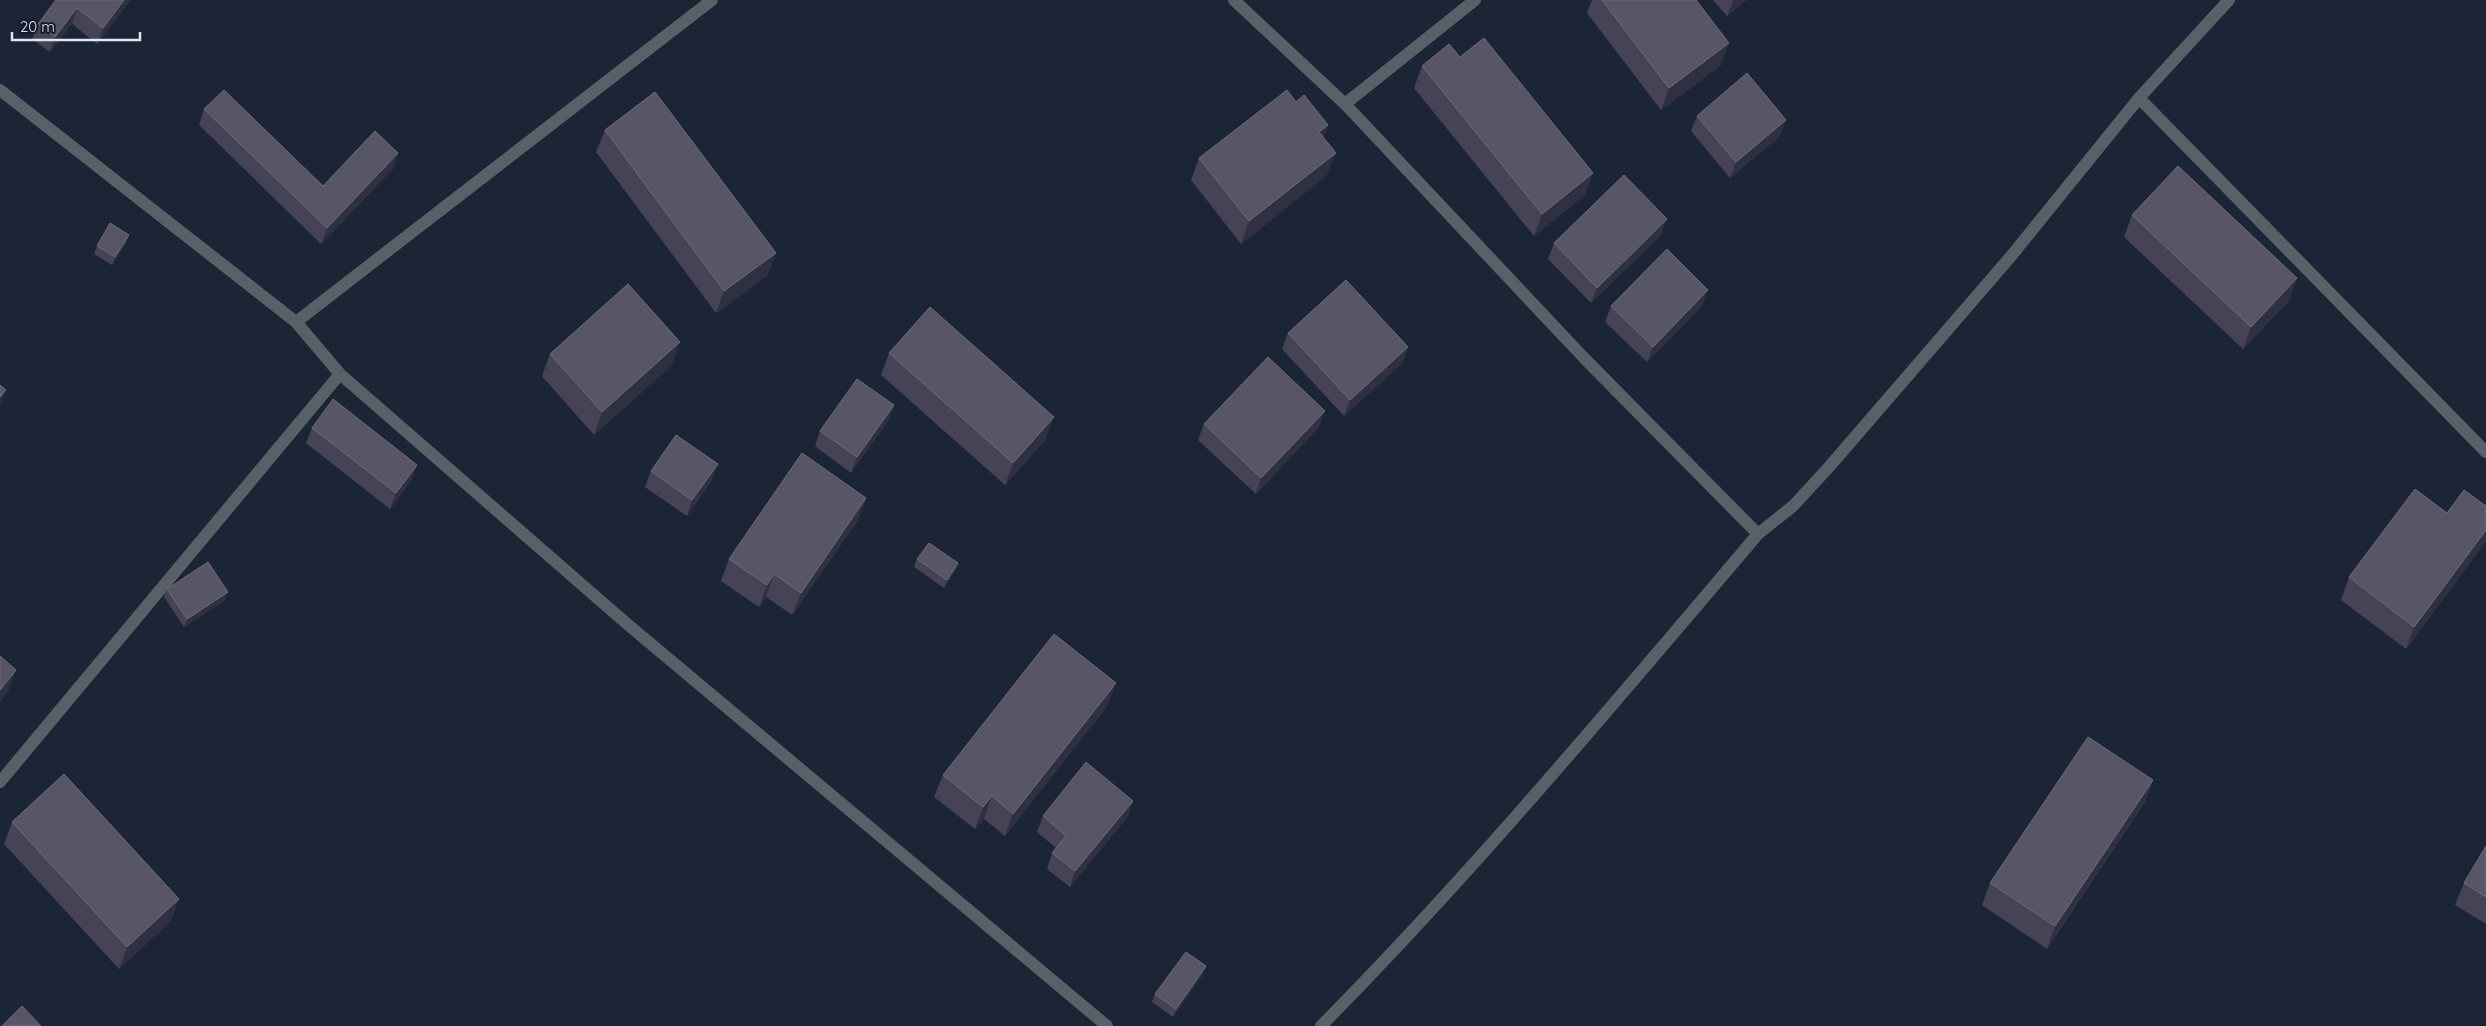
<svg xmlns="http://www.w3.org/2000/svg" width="2486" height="1026" font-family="Quicksand,sans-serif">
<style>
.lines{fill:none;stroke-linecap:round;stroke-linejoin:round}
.street{stroke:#586167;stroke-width:12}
.wall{fill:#474356}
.shaded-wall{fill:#2f3042}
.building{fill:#575566;stroke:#6c6c7c}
</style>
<rect width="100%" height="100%" fill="#1c2535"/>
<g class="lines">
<g class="street">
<polyline points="1234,0 1345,104 1586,360 1758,534 1793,506 1829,467 2012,255 2139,98 2229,0"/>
<polyline points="0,90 296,322 340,374 626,623 1107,1026"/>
<polyline points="2139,98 2486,452"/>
<polyline points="1345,104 1475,0"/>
<polyline points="296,322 712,0"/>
<polyline points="0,782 340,374"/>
<path d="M 1321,1026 C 1475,870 1616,701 1758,534"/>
</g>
</g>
<g class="wall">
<polygon points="56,0 130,0 97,44 72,24 50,52 32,39 38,24"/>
<polygon points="1592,0 1696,0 1721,65 1661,110 1587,13"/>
<polygon points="1713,0 1746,0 1727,16"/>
<polygon points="1460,57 1585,195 1534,236 1414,88 1422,66"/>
<polygon points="1296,102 1328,125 1323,138 1327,175 1241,244 1191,180 1199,158"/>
<polygon points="204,109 323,186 398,153 393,169 321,244 199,125"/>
<polygon points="1697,116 1780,136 1730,178 1691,131"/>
<polygon points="605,130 768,275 716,313 596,152"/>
<polygon points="2132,215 2297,278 2289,301 2243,349 2124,237"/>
<polygon points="1661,235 1591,303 1548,259 1554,243"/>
<polygon points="126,243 112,265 94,254 97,246"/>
<polygon points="1611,306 1702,306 1647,362 1605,322"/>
<polygon points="1288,333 1408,347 1402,363 1344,416 1282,349"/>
<polygon points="889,353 1046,439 1005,485 881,375"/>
<polygon points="550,354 672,365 594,435 542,376"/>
<polygon points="894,405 888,421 851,473 815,446 820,431"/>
<polygon points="1204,424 1319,427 1256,494 1198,440"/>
<polygon points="312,428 417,465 411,480 390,509 306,443"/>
<polygon points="651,471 712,480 687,516 645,487"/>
<polygon points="866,498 858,520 792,615 766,597 759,607 721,581 729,559"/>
<polygon points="2486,506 2486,541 2406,649 2341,600 2349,577 2447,513"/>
<polygon points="917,559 958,563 955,571 944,588 914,567"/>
<polygon points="167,589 225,600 184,627 164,597"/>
<polygon points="1108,705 1005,836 984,819 975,829 934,797 943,775"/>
<polygon points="2153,780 2145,802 2047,949 1982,905 1990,883"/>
<polygon points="1133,801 1128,816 1070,887 1047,869 1052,853 1056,848 1037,832 1043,816"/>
<polygon points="12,822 171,921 119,969 4,844"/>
<polygon points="2486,846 2486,924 2455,905 2464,883"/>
<polygon points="1206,966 1203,974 1173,1017 1152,1002 1155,994"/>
</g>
<g class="shaded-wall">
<polygon points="124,0 130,0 97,44 103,28"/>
<polygon points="1734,0 1746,0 1727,16 1733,1"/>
<polygon points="77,8 72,24 50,52 55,37"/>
<polygon points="1729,43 1721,65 1661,110 1669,88"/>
<polygon points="1786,120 1780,136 1730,178 1736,162"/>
<polygon points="1328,125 1320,148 1319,132"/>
<polygon points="398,153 393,169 321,244 327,228"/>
<polygon points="1336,153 1327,175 1241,244 1249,221"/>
<polygon points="1593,173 1585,195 1534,236 1542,214"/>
<polygon points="1667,219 1661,235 1591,303 1597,288"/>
<polygon points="129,235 126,243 112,265 115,257"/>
<polygon points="776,253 768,275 716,313 724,291"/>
<polygon points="2297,278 2289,301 2243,349 2251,327"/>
<polygon points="1708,290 1702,306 1647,362 1653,347"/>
<polygon points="680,342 672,365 594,435 602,412"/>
<polygon points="1408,347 1402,363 1344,416 1350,400"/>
<polygon points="6,390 0,406 0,397"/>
<polygon points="894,405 888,421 851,473 857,457"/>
<polygon points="1325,411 1319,427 1256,494 1261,478"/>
<polygon points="1054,417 1046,439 1005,485 1013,463"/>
<polygon points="718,464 712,480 687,516 692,500"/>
<polygon points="417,465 411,480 390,509 396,493"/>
<polygon points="866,498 858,520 792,615 801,593"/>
<polygon points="2486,530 2486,541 2406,649 2414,627"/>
<polygon points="958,563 955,571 944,588 947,580"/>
<polygon points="774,574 766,597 759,607 767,585"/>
<polygon points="228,592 225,600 184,627 187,619"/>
<polygon points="16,670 8,692 0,702 0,690"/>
<polygon points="1116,683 1108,705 1005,836 1013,814"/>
<polygon points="2153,780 2145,802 2047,949 2055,926"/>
<polygon points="992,796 984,819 975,829 983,807"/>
<polygon points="1133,801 1128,816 1070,887 1075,871"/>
<polygon points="179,899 171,921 119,969 127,947"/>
<polygon points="1206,966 1203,974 1173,1017 1176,1009"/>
</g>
<g class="building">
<polygon points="56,0 124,0 103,28 77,8 55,37 38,24"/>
<polygon points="1602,0 1696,0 1729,43 1669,88"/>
<polygon points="1484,38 1593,173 1542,214 1422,66 1449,44 1460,57"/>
<polygon points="1747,73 1786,120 1736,162 1697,116"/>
<polygon points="224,90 323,186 375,131 398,153 327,228 204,109"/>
<polygon points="1287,90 1296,102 1304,95 1328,125 1319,132 1336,153 1249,221 1199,158"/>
<polygon points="655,92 776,253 724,291 605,130"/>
<polygon points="2178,166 2297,278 2251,327 2132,215"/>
<polygon points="1624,175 1667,219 1597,288 1554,243"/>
<polygon points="110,223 129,235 115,257 97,246"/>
<polygon points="1667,249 1708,290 1653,347 1611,306"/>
<polygon points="1346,280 1408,347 1350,400 1288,333"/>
<polygon points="628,284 680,342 602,412 550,354"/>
<polygon points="930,307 1054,417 1013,463 889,353"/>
<polygon points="1268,357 1325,411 1261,478 1204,424"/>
<polygon points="857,379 894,405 857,457 820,431"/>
<polygon points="0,385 6,390 0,397"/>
<polygon points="333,399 417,465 396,493 312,428"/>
<polygon points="676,435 718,464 692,500 651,471"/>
<polygon points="802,453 866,498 801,593 774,574 767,585 729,559"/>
<polygon points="2415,489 2447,513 2464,490 2486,506 2486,530 2414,627 2349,577"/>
<polygon points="929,543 958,563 947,580 917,559"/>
<polygon points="208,562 228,592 187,619 167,589"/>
<polygon points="1054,634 1116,683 1013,814 992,796 983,807 943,775"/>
<polygon points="0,656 16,670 0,690"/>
<polygon points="2088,737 2153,780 2055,926 1990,883"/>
<polygon points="1086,762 1133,801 1075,871 1052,853 1066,836 1043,816"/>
<polygon points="64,774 179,899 127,947 12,822"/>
<polygon points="2486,846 2486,897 2464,883"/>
<polygon points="1186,952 1206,966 1176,1009 1155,994"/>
<polygon points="22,1006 41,1026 2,1026"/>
</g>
<path d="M12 32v8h128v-8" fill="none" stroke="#e0e6f1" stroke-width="2.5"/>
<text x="20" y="32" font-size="15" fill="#e0e6f1" stroke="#131b2b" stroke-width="4" paint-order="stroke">20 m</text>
</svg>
